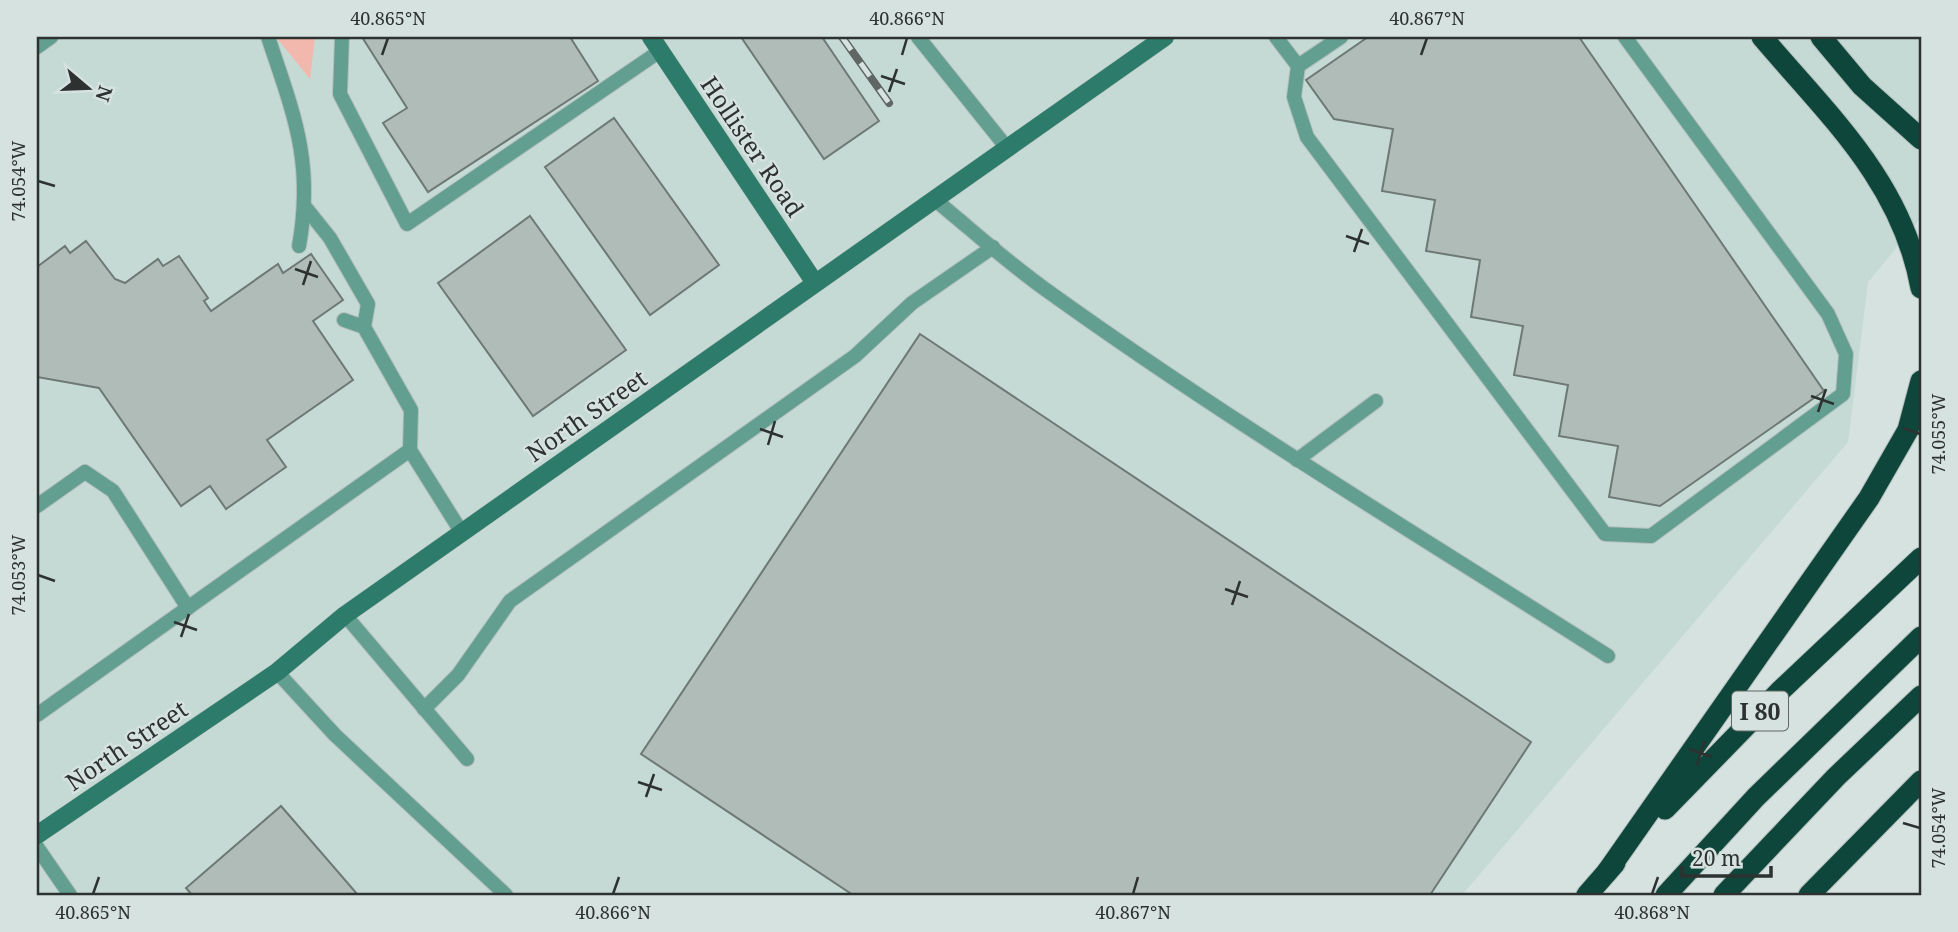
<svg xmlns="http://www.w3.org/2000/svg" width="1958" height="932" font-family="'Noto Serif',serif">
<style>
.built{fill:#c5dad4}
.green{fill:#f3b8ad}
.building{fill:#b0bcb8;stroke:#6e7975;stroke-width:2}
.lines{fill:none;stroke-linecap:round;stroke-linejoin:round}
.lane-casing{stroke:#b4bfbc;stroke-width:16}
.secondary-casing{stroke:#b4bfbc;stroke-width:19}
.highway-casing{stroke:#b4bfbc;stroke-width:23}
.lane{stroke:#639f90;stroke-width:14}
.secondary{stroke:#2d7b6a;stroke-width:18}
.highway{stroke:#0e463b;stroke-width:21}
.rail-casing{stroke:#5f6664;stroke-width:8}
.rail{stroke:#d6e2df;stroke-width:5;stroke-dasharray:16;stroke-linecap:butt}
.ticks{fill:none;stroke:#2d3231;stroke-width:2.5}
.labels{text-anchor:middle;dominant-baseline:central;stroke-width:5;stroke-linejoin:round;paint-order:stroke}
.shield{fill:#d6e2df;stroke:#606765;stroke-width:2}
.shield-label{font-size:23px;font-weight:bold;fill:#2d3231}
.street-label{font-size:24px;fill:#2d3231;stroke:#d6e2df}
.neatline{fill:none;stroke:#2d3231;stroke-width:2.5}
.ticks-label{font-size:18px;text-anchor:middle;fill:#2d3231}
</style>
<rect width="100%" height="100%" fill="#d6e2df"/>
<polygon class="built" points="37,37 1921,37 1921,218 1868,282 1848,442 1462,895 37,895"/>
<polygon class="green" points="276,37 315,37 310,79"/>
<g class="building">
<polygon points="362,37 570,37 598,81 428,192 383,123 407,108"/>
<polygon points="741,37 822,37 879,121 824,159"/>
<polygon points="1368,37 1579,37 1824,391 1660,506 1609,497 1618,446 1559,436 1568,385 1514,375 1523,326 1471,317 1480,260 1426,251 1435,200 1382,191 1393,129 1334,119 1306,80"/>
<polygon points="614,118 719,265 650,315 545,167"/>
<polygon points="530,216 626,350 533,416 438,283"/>
<polygon points="86,241 115,279 125,283 158,259 163,266 179,256 208,298 204,301 211,311 278,264 283,273 311,254 343,300 313,321 353,380 267,440 286,467 226,509 210,486 181,506 99,388 37,377 37,267 65,246 70,253"/>
<polygon points="920,334 1531,742 1430,895 853,895 641,754"/>
<polygon points="281,806 358,895 192,895 186,888"/>
</g>
<g class="lines">
<g class="lane-casing">
<g id="lane">
<path d="M 268,37 C 294,115 314,162 299,246"/>
<polyline points="342,37 340,94 407,224 660,51"/>
<polyline points="918,37 1007,148"/>
<polyline points="1276,37 1298,66 1294,97 1307,137 1605,534 1651,536 1843,394 1846,354 1828,314 1625,37"/>
<polyline points="37,47 51,37"/>
<polyline points="1298,66 1341,37"/>
<path d="M 934,199 C 972,230 1009,264 1049,292 C 1230,422 1420,536 1608,656"/>
<polyline points="306,208 330,238 368,304 364,327"/>
<polyline points="344,320 364,327 411,410 410,450 462,533"/>
<polyline points="1297,460 1376,401"/>
<polyline points="37,506 85,472 113,491 188,608"/>
<polyline points="345,615 467,759"/>
<polyline points="277,672 335,735 506,895"/>
<polyline points="424,709 458,675 510,601 855,356 912,303 993,247"/>
<polyline points="37,715 410,450"/>
<polyline points="37,847 70,895"/>
</g>
</g>
<g class="secondary-casing">
<g id="secondary">
<polyline points="651,37 815,283"/>
<polyline points="37,835 277,672 345,615 1165,37"/>
</g>
</g>
<g class="highway-casing">
<g id="highway">
<path d="M 1762,37 C 1829,116 1902,182 1921,288"/>
<polyline points="1821,37 1862,86 1921,139"/>
<polyline points="1665,809 1779,692 1921,558"/>
<polyline points="1607,872 1869,498 1908,430 1921,381"/>
<polyline points="1587,895 1615,863"/>
<polyline points="1666,895 1756,797 1921,637"/>
<polyline points="1724,895 1836,777 1921,696"/>
<polyline points="1809,895 1921,781"/>
</g>
</g>
<use href="#lane" class="lane"/>
<use href="#secondary" class="secondary"/>
<use href="#highway" class="highway"/>
<g class="rail-casing">
<polyline id="rail" points="842,37 889,103"/>
</g>
<use href="#rail" class="rail"/>
</g>
<path class="ticks" d="M 382,55 L 388,38M 902,55 L 907,38M 1421,55 L 1427,38M 881,76 L 905,84M 889,92 L 897,69M 38,181 L 55,186M 1346,236 L 1369,244M 1354,252 L 1362,229M 295,269 L 318,277M 303,285 L 311,261M 1811,396 L 1834,404M 1818,412 L 1826,389M 1903,428 L 1920,434M 760,429 L 783,437M 768,445 L 775,421M 38,575 L 55,581M 1225,589 L 1248,597M 1232,605 L 1240,581M 174,622 L 197,630M 181,637 L 189,614M 1689,749 L 1712,757M 1697,765 L 1705,741M 638,782 L 662,790M 646,797 L 654,774M 1903,823 L 1920,828M 93,894 L 99,877M 613,894 L 619,877M 1133,894 L 1138,877M 1652,894 L 1658,877"/>
<g class="labels">
<rect class="shield" x="1732" y="691.5" width="56" height="39" rx="5"/>
<g class="shield-label">
<text x="1760" y="711">I 80</text>
</g>
<g class="street-label">
<text transform="translate(753 146) rotate(56)">Hollister Road</text>
<text transform="translate(586 415) rotate(-35)">North Street</text>
<text transform="translate(126 745) rotate(-34)">North Street</text>
</g>
</g>
<rect width="1958" height="932" fill="none" stroke="#d6e2df" stroke-width="77"/>
<g transform="translate(88 88) rotate(109)" stroke="#d6e2df" stroke-width="5" paint-order="stroke">
<path d="M0-5L12 26L0 18L-12 26Z" fill="#2d3231"/>
<text y="-10" font-size="19" font-weight="bold" text-anchor="middle" fill="#2d3231">N</text>
</g>
<path d="M1682 866v10h89v-10" fill="none" stroke="#2d3231" stroke-width="3.5"/>
<text x="1692" y="866" font-size="21" fill="#2d3231" stroke="#d6e2df" stroke-width="5" paint-order="stroke">20 m</text>
<rect x="38" y="38" width="1882" height="856" class="neatline"/>
<g class="ticks-label">
<text x="388" y="25">40.865°N</text>
<text x="907" y="25">40.866°N</text>
<text x="1427" y="25">40.867°N</text>
<text transform="translate(19 181) rotate(-90)" y="6">74.054°W</text>
<text transform="translate(1939 434) rotate(-90)" y="6">74.055°W</text>
<text transform="translate(19 575) rotate(-90)" y="6">74.053°W</text>
<text transform="translate(1939 828) rotate(-90)" y="6">74.054°W</text>
<text x="93" y="919">40.865°N</text>
<text x="613" y="919">40.866°N</text>
<text x="1133" y="919">40.867°N</text>
<text x="1652" y="919">40.868°N</text>
</g>
</svg>
